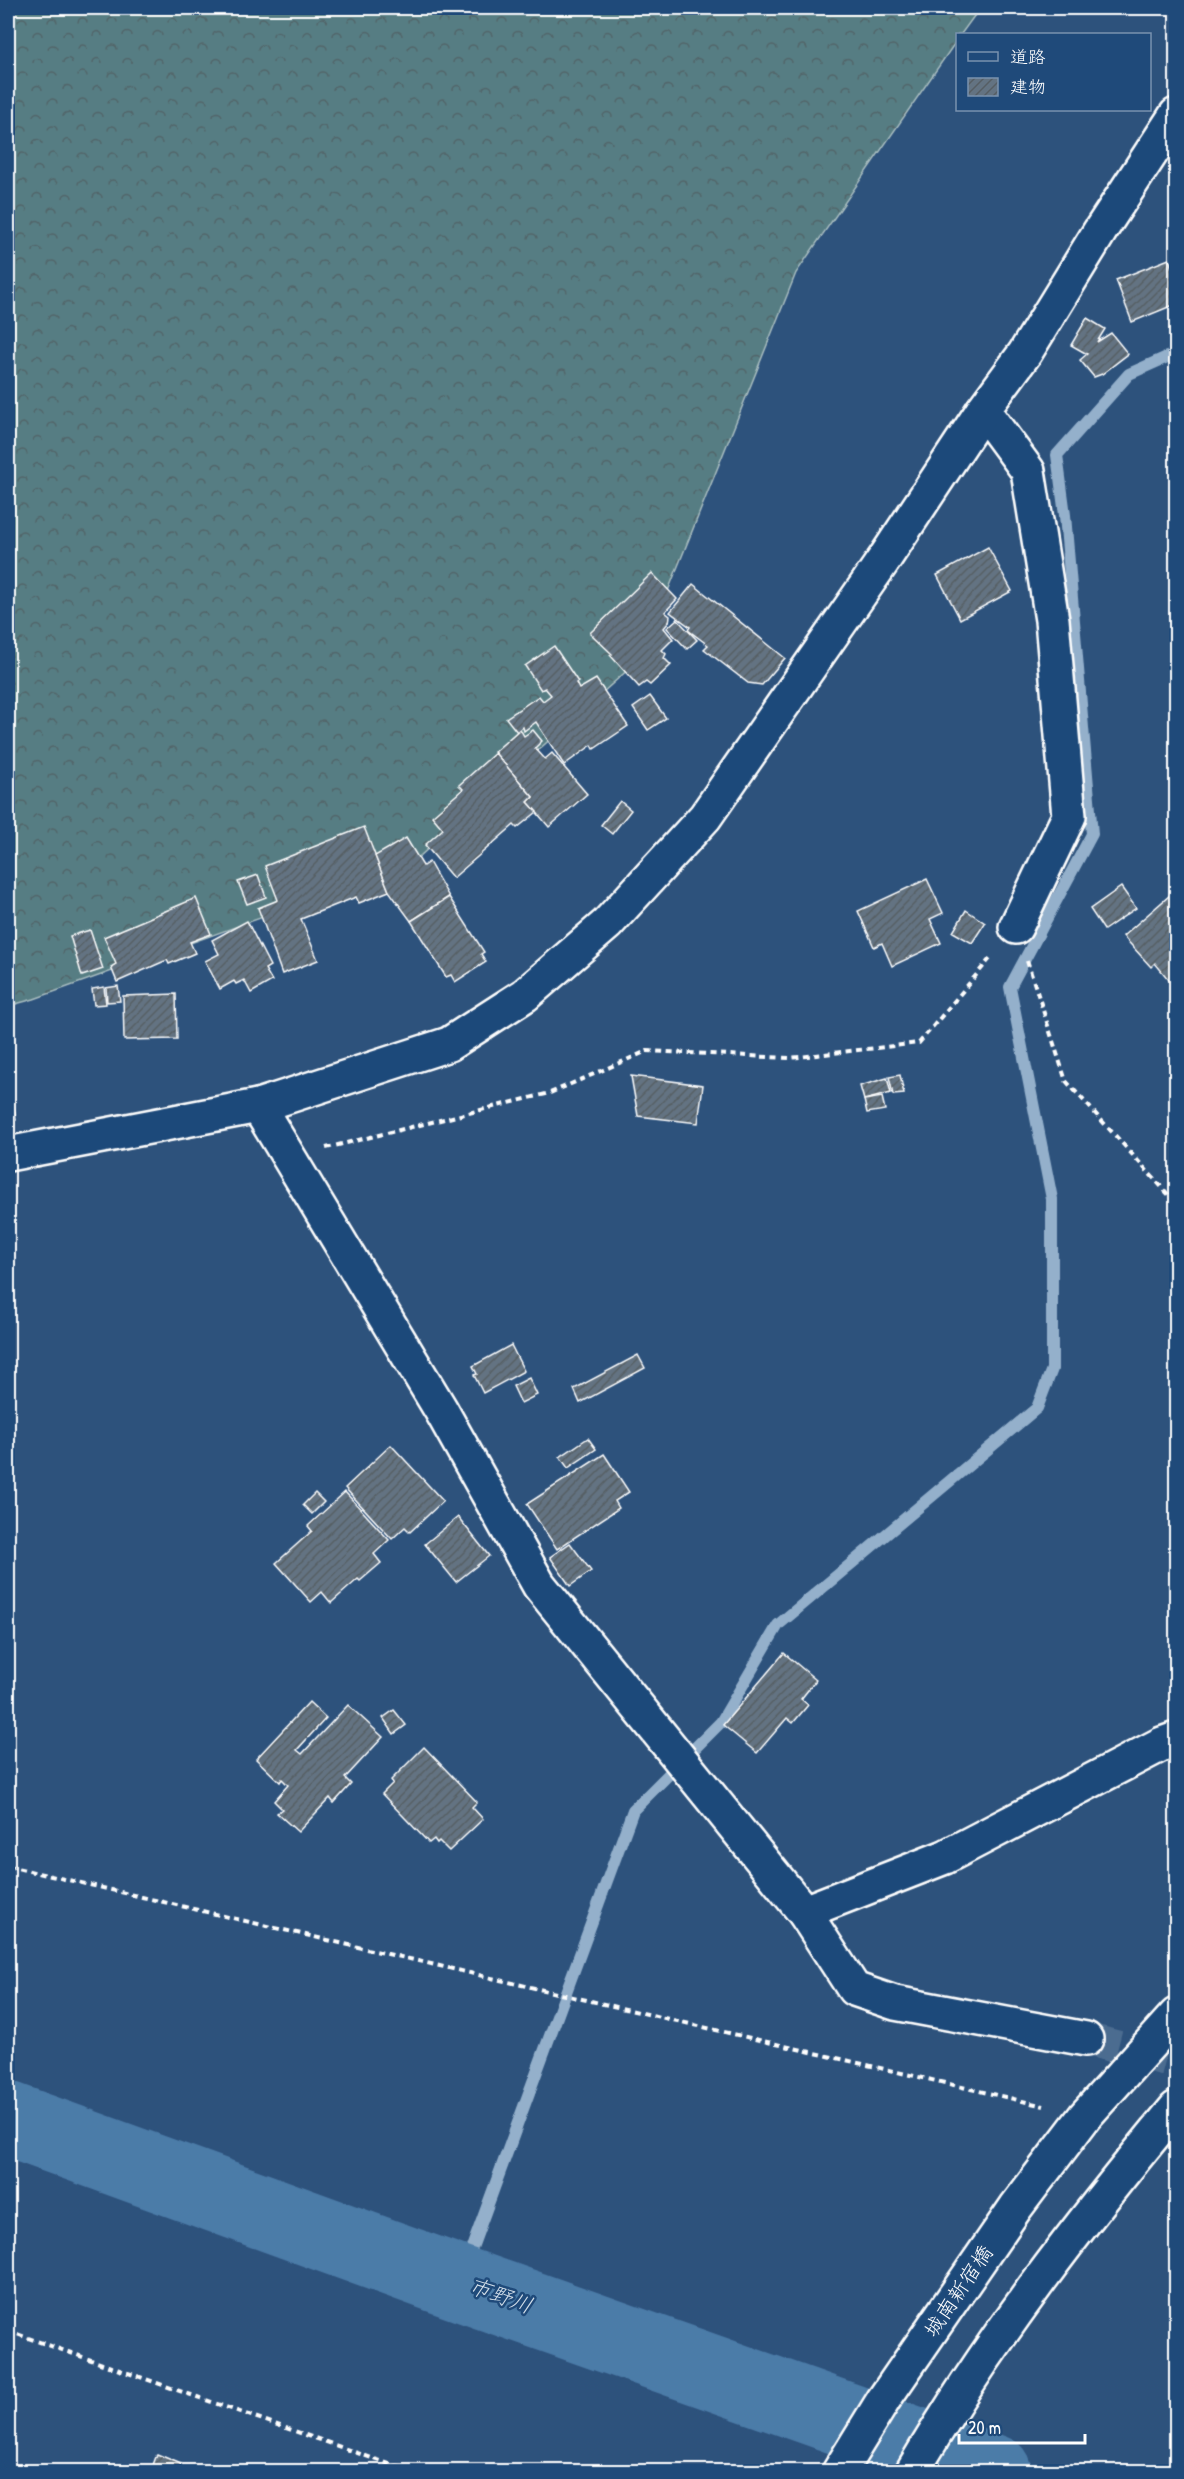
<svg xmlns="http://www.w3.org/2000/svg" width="1184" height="2479" font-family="'Patrick Hand','Klee One',sans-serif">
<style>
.forest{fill:url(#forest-crowns);stroke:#aabec1;stroke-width:1.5}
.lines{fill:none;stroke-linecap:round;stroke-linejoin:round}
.stream{stroke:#94b0cb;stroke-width:12}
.river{stroke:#4c7ba8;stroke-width:75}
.building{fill:url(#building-hatch);stroke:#fff;stroke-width:1.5}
.street-tunnel{stroke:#4c6c90;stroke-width:33;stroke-dasharray:33 16;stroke-linecap:butt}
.street-casing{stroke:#fff;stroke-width:38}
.secondary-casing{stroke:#fff;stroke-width:38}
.primary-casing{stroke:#fff;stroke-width:38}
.path{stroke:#fff;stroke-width:4;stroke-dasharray:6 4.5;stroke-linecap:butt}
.street{stroke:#1f4a7a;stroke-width:33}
.secondary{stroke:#1f4a7a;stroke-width:33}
.primary{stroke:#1f4a7a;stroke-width:33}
.labels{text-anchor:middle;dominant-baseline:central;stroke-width:5;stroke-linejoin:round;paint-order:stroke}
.street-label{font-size:21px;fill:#fff;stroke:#1f4a7a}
.water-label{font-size:22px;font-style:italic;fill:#d2dee9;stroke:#1f4a7a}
</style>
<defs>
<pattern id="forest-crowns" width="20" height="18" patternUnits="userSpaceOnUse" patternTransform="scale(1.5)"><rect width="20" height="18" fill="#567d83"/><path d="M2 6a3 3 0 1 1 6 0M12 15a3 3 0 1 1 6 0" fill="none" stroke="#516468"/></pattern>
<pattern id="building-hatch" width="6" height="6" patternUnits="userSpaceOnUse" patternTransform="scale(1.5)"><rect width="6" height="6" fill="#637382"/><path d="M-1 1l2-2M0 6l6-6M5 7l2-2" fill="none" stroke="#565e64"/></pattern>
</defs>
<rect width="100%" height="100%" fill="#2d527c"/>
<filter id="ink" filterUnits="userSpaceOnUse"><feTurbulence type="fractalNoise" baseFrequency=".0167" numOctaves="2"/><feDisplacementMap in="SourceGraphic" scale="12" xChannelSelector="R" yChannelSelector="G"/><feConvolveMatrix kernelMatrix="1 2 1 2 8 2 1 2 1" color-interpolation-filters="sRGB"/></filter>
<g filter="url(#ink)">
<polygon class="forest" points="8,8 980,8 961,34 958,34 957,40 796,273 641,658 411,864 34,999 8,1006"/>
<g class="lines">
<polyline class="stream" points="459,2283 633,1810 721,1722 778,1625 1037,1408 1052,1369 1052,1199 1010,987 1092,834 1065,515 1057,455 1129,374 1176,353"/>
<polyline class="river" points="8,2119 459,2283 994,2472"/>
</g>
<g class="building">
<polygon points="1169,259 1176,279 1176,304 1132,322 1116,280"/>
<polygon points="1087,318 1105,329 1097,342 1111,333 1128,354 1102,374 1094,377 1080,360 1087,354 1071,345"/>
<polygon points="988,547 1012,591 960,619 937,575"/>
<polygon points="652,573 677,599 665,612 670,616 669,622 664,628 673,639 662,650 666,654 664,658 671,665 650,685 646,682 639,687 610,655 612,654 590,633"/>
<polygon points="693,584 785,658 762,685 748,683 704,649 708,645 688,630 690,627 670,612"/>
<polygon points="677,619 697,640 687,649 667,628"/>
<polygon points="554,646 578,682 576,683 579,689 596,679 628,726 594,749 592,745 564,765 536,722 524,731 523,727 517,732 506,718 539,696 543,701 551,695 545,688 541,690 525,666"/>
<polygon points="650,696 666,718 648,730 633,708"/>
<polygon points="520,729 524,736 533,730 542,741 535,748 545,759 552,753 587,794 549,827 528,802 533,797 494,752"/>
<polygon points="495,753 533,797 528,802 537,812 517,828 514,825 453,878 425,845 443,829 432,816 463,789 459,785"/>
<polygon points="620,801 631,810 612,834 601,825"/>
<polygon points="364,827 389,891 359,903 356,897 301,919 318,960 282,974 258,908 278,900 265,866"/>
<polygon points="406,838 423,866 429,862 449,897 411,921 389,891 375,856"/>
<polygon points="258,875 266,897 247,904 238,882"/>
<polygon points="927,879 943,913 930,919 941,943 892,966 882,943 874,947 858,911"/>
<polygon points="1121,887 1136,908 1104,930 1090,909"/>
<polygon points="1176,890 1176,974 1169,980 1155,963 1151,967 1123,936"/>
<polygon points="449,897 484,952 481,954 486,962 455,982 451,975 446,977 411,921"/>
<polygon points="196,898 211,934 190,942 195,953 169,964 167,960 117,982 111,967 116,964 104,937"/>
<polygon points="966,910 985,923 972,943 953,932"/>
<polygon points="247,921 270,966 265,969 272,981 251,993 244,980 236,984 234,981 220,989 205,961 219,954 212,940"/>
<polygon points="90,930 103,969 82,976 70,936"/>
<polygon points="118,986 120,1001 107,1002 106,988"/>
<polygon points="104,987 106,1004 94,1005 92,989"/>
<polygon points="176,994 177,1039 124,1040 123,996"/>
<polygon points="900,1075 904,1094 893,1095 889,1077"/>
<polygon points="631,1076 703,1085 698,1123 638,1116"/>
<polygon points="887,1078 891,1093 864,1100 860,1086"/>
<polygon points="10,1086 16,1120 8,1122 8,1087"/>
<polygon points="882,1097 885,1110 867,1113 864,1100"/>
<polygon points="511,1345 524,1371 483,1393 474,1375 477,1374 473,1366"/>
<polygon points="638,1355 645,1368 580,1403 574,1389"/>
<polygon points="529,1378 537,1395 521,1403 513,1386"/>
<polygon points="588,1438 596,1449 568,1468 560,1457"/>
<polygon points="391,1445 443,1501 410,1532 405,1527 392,1539 345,1488"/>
<polygon points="604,1454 629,1492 615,1501 619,1508 557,1549 527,1504"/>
<polygon points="345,1492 389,1540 374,1554 381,1563 360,1581 358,1579 331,1603 322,1592 311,1602 276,1563 312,1531 308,1526"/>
<polygon points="315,1493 324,1502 312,1514 303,1505"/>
<polygon points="458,1517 489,1556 456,1582 425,1544"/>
<polygon points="570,1543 591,1571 570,1586 550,1557"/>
<polygon points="784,1653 816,1680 801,1699 808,1705 793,1723 787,1718 757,1753 723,1725"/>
<polygon points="309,1702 326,1718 297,1750 302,1754 348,1705 383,1737 345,1778 351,1784 334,1803 330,1798 298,1832 277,1813 282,1809 274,1801 288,1785 282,1779 280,1782 256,1759"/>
<polygon points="394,1710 406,1725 394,1734 383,1718"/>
<polygon points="424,1747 477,1802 472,1807 483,1819 449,1851 439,1841 437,1843 434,1839 429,1843 382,1794 393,1783 391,1780"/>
<polygon points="157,2454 181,2464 178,2472 170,2472 153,2465"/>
</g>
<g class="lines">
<polyline class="street-tunnel" points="1086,2039 1176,2062"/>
<g class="street-casing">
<g id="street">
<polyline points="983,410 1028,471 1052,620 1069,816 1016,927"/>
<polyline points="258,1106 441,1410 539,1585 804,1912 945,1857 1162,1744 1176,1739"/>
<polyline points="804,1912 854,1989 895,2003 1086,2039"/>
</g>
</g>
<g class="secondary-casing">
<polyline id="secondary" points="8,1154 258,1106 449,1044 525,995 607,924 705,817 885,558 983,410 1025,353 1100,231 1176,115"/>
</g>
<g class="primary-casing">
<g id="primary">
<polyline points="839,2472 884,2399 1016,2207 1085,2116 1176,2015"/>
<path d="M 912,2472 C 988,2342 1080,2223 1176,2108"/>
</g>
</g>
<g class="path">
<polyline points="1027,961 1066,1081 1176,1203"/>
<polyline points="326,1148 550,1093 647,1051 790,1058 919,1043 993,955"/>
<polyline points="8,1866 1044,2106"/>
<polyline points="8,2331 412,2472"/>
</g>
<use href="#street" class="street"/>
<use href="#secondary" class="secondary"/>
<use href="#primary" class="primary"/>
</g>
</g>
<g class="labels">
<g class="street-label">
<text transform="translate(958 2291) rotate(-56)">城南新宿橋</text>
</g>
<g class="water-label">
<text transform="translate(501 2295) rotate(20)">市野川</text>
</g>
</g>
<rect width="1184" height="2479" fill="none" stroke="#1f4a7a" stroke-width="30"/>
<rect x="15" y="15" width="1154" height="2449" fill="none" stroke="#fff" stroke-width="2" filter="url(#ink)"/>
<rect x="956" y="33" width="195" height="78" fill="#1f4a7a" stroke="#7992af" stroke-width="1.5"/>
<rect x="968" y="52" width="30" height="9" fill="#1f4a7a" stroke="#7992af" stroke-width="1.5"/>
<text x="1010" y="63" font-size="18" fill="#ffffff">道路</text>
<rect x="968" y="78" width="30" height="18" fill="url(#building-hatch)" stroke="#7992af" stroke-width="1.5"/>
<text x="1010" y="93" font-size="18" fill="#ffffff">建物</text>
<path d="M959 2434v9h126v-9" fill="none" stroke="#ffffff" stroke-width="3"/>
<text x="968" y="2434" font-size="18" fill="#ffffff" stroke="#1f4a7a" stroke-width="4.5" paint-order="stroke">20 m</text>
</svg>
